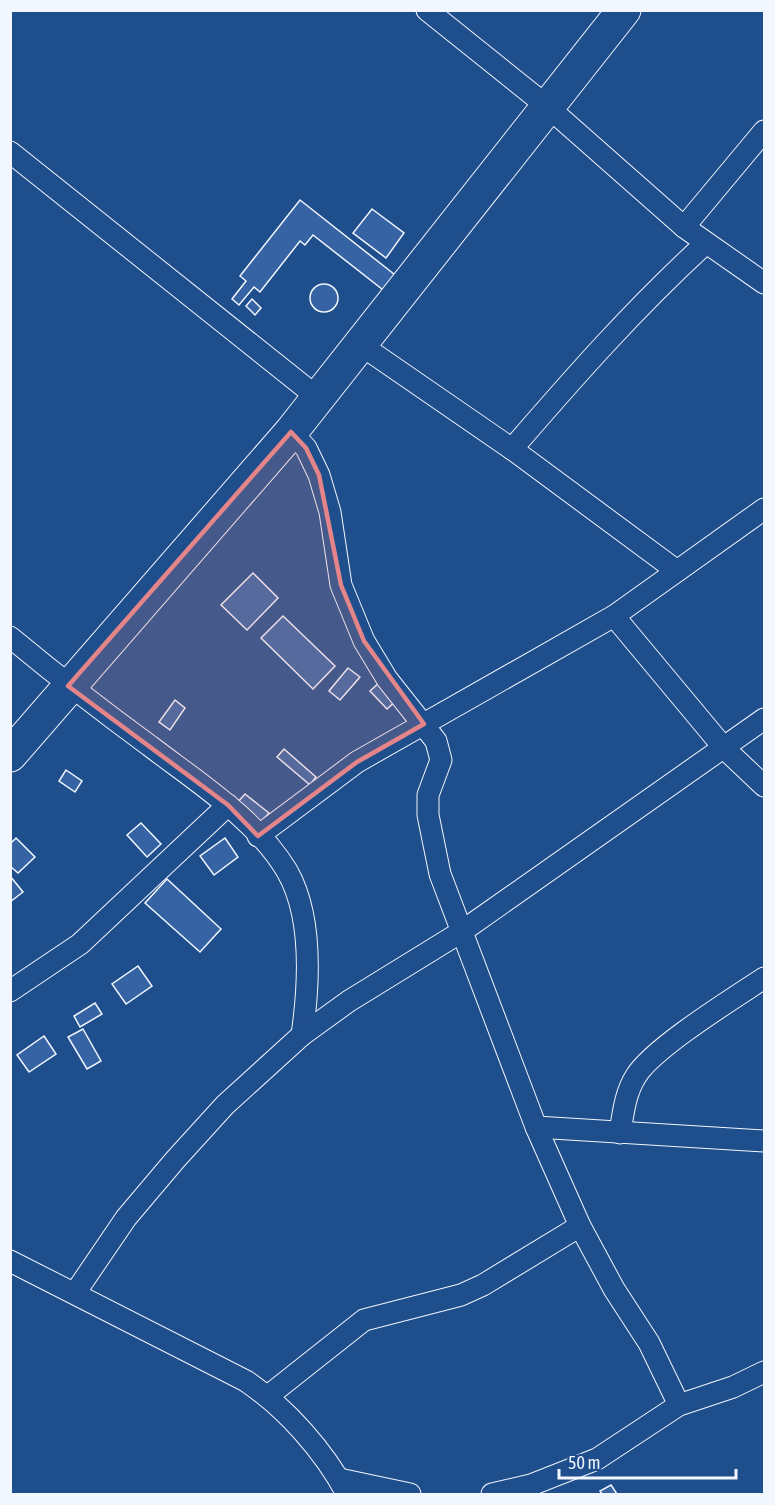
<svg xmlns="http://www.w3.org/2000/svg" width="775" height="1505" font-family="'Asap Condensed',sans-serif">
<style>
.building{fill:#3563a3;stroke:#f2f6ff;stroke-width:1.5}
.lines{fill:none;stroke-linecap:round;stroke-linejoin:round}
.minor-casing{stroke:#f2f6ff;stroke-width:23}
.primary-casing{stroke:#f2f6ff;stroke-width:35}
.minor{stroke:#1f4e8c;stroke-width:21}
.primary{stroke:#1f4e8c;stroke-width:33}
.marked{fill:#e38589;fill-opacity:0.2;stroke:#e38589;stroke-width:4.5;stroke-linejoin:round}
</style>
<rect width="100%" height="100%" fill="#1f4e8c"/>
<g class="building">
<polygon points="300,200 399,278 387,293 313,235 305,245 300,241 260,292 254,287 239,305 232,299 246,281 240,276"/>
<polygon points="372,209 404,233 386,258 353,233"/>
<circle cx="324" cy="298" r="14"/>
<polygon points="252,299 261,308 255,315 246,306"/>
<polygon points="253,573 278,598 247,630 221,605"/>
<polygon points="283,616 335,666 313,689 261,638"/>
<polygon points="348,668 360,677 340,700 329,691"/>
<polygon points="380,682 397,700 387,709 370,691"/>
<polygon points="175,700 185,708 170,730 159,722"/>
<polygon points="284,749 316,777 310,785 277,757"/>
<polygon points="66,770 82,781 75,792 59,781"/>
<polygon points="245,794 269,813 260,823 236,804"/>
<polygon points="141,823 161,844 147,857 127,835"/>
<polygon points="16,838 35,857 18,873 10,866 10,844"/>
<polygon points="225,838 238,857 214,875 200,856"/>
<polygon points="10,876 23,892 10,902"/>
<polygon points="167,879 221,929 200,952 145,903"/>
<polygon points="138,966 152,986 126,1004 112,984"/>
<polygon points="95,1003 102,1014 80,1027 74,1016"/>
<polygon points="83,1029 101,1061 87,1069 68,1037"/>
<polygon points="44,1036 56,1054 29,1072 17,1055"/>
<polygon points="611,1485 617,1494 602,1494 600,1491"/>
</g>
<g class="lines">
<g class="minor-casing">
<g id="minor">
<polyline points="427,10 548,107 684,227 764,283"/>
<polyline points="10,152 317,397"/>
<polyline points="684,227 764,131"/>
<polyline points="361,345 512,449 677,571"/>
<polyline points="291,432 306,448 319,475 330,512 341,585 364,641 387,679 436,741 441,760 428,795 428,815 440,874 536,1127 580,1226 614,1289 649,1343 679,1405"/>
<path d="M 512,449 C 575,376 635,308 706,243"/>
<polyline points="614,616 724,748 764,786"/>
<path d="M 10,637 C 56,675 102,711 150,746 C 197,782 256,819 287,871 C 313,916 309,986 302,1035"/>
<polyline points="258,836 357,762 614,616 764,509"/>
<polyline points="10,991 80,944 228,805"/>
<polyline points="536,1127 764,1141"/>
<path d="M 620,1133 C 623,1114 625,1093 636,1076 C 653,1048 734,998 764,978"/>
<path d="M 10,1261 L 246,1381 C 287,1409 324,1451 347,1494"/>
<polyline points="75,1293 126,1218 175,1160 225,1105 302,1035 349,1001 461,932 764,719"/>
<polyline points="268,1396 364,1320 461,1295 483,1285 580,1226"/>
<polyline points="339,1479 410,1494"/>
<polyline points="492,1494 531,1485 597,1459 679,1405 733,1387 764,1372"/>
</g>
</g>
<g class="primary-casing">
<polyline id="primary" points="10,755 291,432 624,10"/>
</g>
<use href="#minor" class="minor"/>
<use href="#primary" class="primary"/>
</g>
<path class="marked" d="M 291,432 L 306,448 L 319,475 L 341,585 L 364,641 L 424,724 L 357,762 L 258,836 L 228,805 L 68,686 Z"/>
<rect width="775" height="1505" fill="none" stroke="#f2f6ff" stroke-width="24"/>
<path d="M559 1469v9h177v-9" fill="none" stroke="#f2f6ff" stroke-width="3"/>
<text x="568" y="1469" font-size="18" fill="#f2f6ff" stroke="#1f4e8c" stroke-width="4.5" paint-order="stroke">50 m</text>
</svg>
